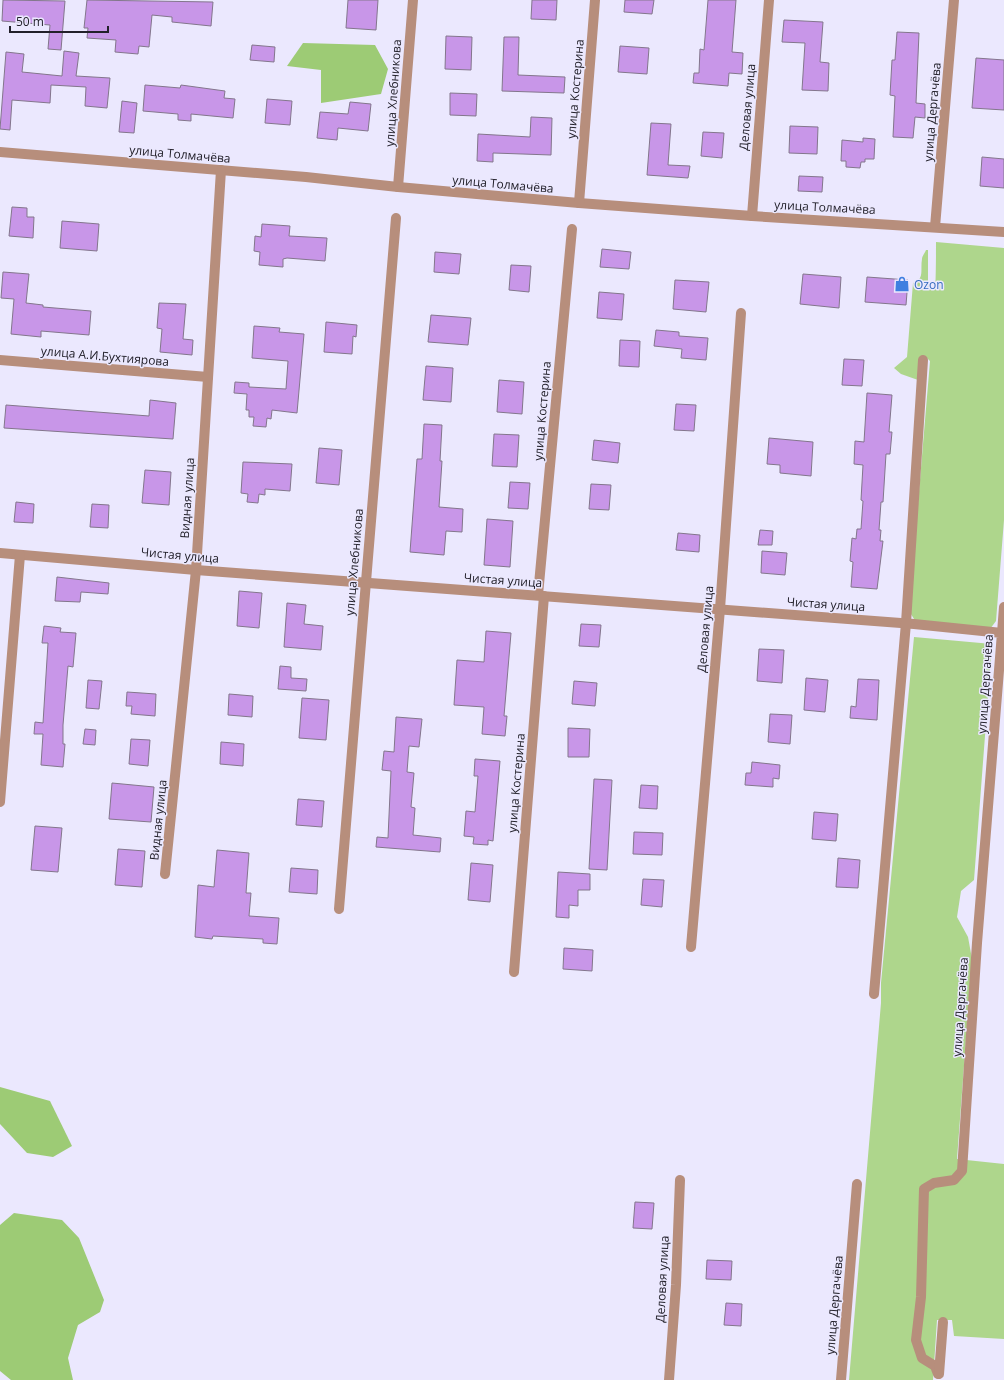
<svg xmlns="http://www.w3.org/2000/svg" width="1004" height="1380" font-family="'Open Sans',sans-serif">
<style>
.green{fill:#aed68c}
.forest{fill:#9dcb75}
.building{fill:#c896e8;stroke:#83768c}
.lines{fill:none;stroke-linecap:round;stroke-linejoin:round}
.minor{stroke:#b78e7c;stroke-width:10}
.tertiary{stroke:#b78e7c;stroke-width:10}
.labels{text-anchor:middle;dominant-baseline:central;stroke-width:3;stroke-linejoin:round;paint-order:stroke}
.street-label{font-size:12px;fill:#22202a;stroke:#ebe8fe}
.shop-label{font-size:12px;fill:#366cbe;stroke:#ebe8fe;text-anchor:start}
</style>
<rect width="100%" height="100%" fill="#ebe8fe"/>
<g class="green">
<path d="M 936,242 L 1004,248 L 1004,520 L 996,621 L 990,629 L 916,622 L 909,611 L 930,361 L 927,358 L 918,380 L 901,374 L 894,368 L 907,357 L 913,283 C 925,279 920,270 922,259 C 922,256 925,253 926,250 L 928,250 L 928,281 L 931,288 L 935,289 C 936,284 936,250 936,242 Z"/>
<polygon points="914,637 992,644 974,880 961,891 957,917 968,937 972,959 957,1159 1004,1164 1004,1339 954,1336 952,1320 937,1320 933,1380 849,1380 881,1003 881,983"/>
</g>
<g class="forest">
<polygon points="303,43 375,45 388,69 381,94 321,103 321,70 287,66"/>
<polygon points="0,1087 50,1101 72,1146 53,1157 27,1153 0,1124"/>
<polygon points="14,1213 62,1220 79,1238 104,1300 100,1312 78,1325 68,1358 73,1380 11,1380 0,1371 0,1225"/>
</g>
<g class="building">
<polygon points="3,0 65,1 61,50 48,49 50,25 2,21"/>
<polygon points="87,0 213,2 211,26 172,22 172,17 152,15 149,47 139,46 138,54 115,52 116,40 87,38 88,28 84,28"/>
<polygon points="348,0 378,0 376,30 346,28"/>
<polygon points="532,0 557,0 556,20 531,19"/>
<polygon points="625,0 654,0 652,14 624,12"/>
<polygon points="708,0 736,0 732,52 743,53 742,74 729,73 728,86 693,83 694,73 699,73 700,49 704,50"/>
<polygon points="784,20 823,22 820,62 829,63 828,91 802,90 805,43 782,42"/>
<polygon points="897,32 919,33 916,103 925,104 925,118 915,117 913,138 893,137 895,96 890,95 892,60 895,60"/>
<polygon points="446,36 472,37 471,70 445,69"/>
<polygon points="504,37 519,37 518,75 565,77 564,93 502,91"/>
<polygon points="252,45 275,47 274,62 250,60"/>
<polygon points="620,46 649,48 647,74 618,72"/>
<polygon points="64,51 79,53 76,76 110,78 107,108 85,106 86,87 51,85 50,103 12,100 10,130 0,129 6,52 24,54 22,72 62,76"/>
<polygon points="976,58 1004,60 1004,110 972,108"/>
<polygon points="145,85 180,88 181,85 225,91 224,98 235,99 233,118 191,114 191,121 178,120 178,114 143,111"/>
<polygon points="450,93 477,94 476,116 450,115"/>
<polygon points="267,99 292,101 290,125 265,123"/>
<polygon points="122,101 137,103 134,133 119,132"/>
<polygon points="350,102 371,104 368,131 338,128 337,140 317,138 320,112 348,114"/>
<polygon points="531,117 552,118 551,155 493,153 493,162 477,161 478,134 530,137"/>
<polygon points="651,123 671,124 668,165 690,166 688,178 647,175"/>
<polygon points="790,126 818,127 817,154 789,153"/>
<polygon points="703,132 724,133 722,158 701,156"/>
<polygon points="863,138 875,139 874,159 865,159 865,162 861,162 860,168 846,167 846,161 841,161 842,140 863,142"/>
<polygon points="982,157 1004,159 1004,188 980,186"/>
<polygon points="799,176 823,177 822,192 798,191"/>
<polygon points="12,207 27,208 27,217 34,217 33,238 9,236"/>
<polygon points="62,221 99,224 97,251 60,248"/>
<polygon points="262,224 290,226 289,236 327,238 325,261 287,258 283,259 283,267 259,265 260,252 254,251 255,236 261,237"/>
<polygon points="602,249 631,252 629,269 600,267"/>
<polygon points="435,252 461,254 459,274 434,272"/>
<polygon points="511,265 531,266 529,292 509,290"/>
<polygon points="3,272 29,274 26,303 43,305 43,307 91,311 89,335 41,331 41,337 11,334 14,299 1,298"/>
<polygon points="803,274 841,277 839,308 800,304"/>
<polygon points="867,277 908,280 906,305 865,302"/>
<polygon points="675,280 709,282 706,312 673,309"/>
<polygon points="599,292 624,294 622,320 597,318"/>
<polygon points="159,303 186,304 183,339 193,340 192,355 160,352 162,329 157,328"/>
<polygon points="431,315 471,318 468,345 428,342"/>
<polygon points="326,322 357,325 356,337 353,336 352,354 324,352"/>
<polygon points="254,326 280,328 279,332 304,334 297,413 272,410 271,419 267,418 266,427 253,426 254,417 249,417 249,410 246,410 247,394 234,393 235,382 249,383 249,387 286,389 288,361 252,358"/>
<polygon points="656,330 679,332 679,336 708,338 706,360 681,358 682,349 654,346"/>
<polygon points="620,340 640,341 639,367 619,366"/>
<polygon points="844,359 864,360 862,386 842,385"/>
<polygon points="426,366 453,368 451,402 423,400"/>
<polygon points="499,380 524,382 522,414 497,412"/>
<polygon points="867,393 892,395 889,432 892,432 890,454 886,454 883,502 881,502 879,530 881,530 880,541 883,541 877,589 851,587 853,562 850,561 852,538 856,539 857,529 861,529 863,501 861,500 863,465 854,464 855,441 864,442"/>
<polygon points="150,400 176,403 173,439 4,428 6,405 149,416"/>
<polygon points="676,404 696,405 694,431 674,430"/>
<polygon points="424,424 442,425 440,461 442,461 439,507 463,509 462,532 446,531 444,555 410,552 417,459 422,459"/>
<polygon points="494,434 519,435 517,467 492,466"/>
<polygon points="769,438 813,442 811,476 780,473 780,465 767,464"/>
<polygon points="594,440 620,443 618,463 592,460"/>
<polygon points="319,448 342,450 339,485 316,483"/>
<polygon points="243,462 292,464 290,491 265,489 265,495 259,494 258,503 247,502 248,494 241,493"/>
<polygon points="145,470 171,472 169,505 142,503"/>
<polygon points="510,482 530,483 528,509 508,508"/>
<polygon points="591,484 611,485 609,510 589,509"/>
<polygon points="16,502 34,504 33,523 14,522"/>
<polygon points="92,504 109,505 108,528 90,527"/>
<polygon points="487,519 513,521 510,567 484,565"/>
<polygon points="760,530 773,531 772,545 758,545"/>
<polygon points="678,533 700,535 699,552 676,550"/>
<polygon points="762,551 787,553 785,575 761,573"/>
<polygon points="57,577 109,583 108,594 81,592 80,602 55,601"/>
<polygon points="239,591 262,593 259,628 237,626"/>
<polygon points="287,603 306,605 304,624 323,626 321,650 284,647"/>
<polygon points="581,624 601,625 599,647 579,646"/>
<polygon points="44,626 61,628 60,632 76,633 73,667 68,666 63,725 63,744 65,744 63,767 41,765 43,734 34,734 35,722 43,723 48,643 42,643"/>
<polygon points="486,631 511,633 504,716 507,716 505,736 482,734 484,707 454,705 457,660 484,662"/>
<polygon points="759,649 784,650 782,683 757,681"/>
<polygon points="280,666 291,667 291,678 307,679 306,691 278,689"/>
<polygon points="806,678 828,680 825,712 804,710"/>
<polygon points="858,679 879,680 877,720 850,718 851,706 856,707"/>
<polygon points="88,680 102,681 99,709 86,708"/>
<polygon points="574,681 597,683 595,706 572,704"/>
<polygon points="127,692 156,694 155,716 131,714 132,706 126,706"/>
<polygon points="229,694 253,696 252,717 228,715"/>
<polygon points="302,698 329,700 326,740 299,738"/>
<polygon points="770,714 792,715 790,744 768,742"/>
<polygon points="396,717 422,719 419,747 409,746 407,772 414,773 411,807 415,808 413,835 441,838 440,852 376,847 377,837 388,838 391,771 382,770 384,751 394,752"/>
<polygon points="568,728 590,729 589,757 568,757"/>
<polygon points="85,729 96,730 95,745 83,744"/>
<polygon points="131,739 150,740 148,766 129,764"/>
<polygon points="221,742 244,744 243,766 220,764"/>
<polygon points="475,759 500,761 493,841 488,840 488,845 473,844 474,837 464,836 466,811 475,812 478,776 474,776"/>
<polygon points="752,762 780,765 779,779 773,778 773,787 745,785 746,773 751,773"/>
<polygon points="594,779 612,780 607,870 589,869"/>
<polygon points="112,783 154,787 151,822 109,819"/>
<polygon points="641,785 658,786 657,809 639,808"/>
<polygon points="298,799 324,801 322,827 296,825"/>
<polygon points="814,812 838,814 836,841 812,839"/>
<polygon points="35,826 62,828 58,872 31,870"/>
<polygon points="634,832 663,833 662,855 633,854"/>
<polygon points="118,849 145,851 142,887 115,885"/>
<polygon points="217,850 249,853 246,893 251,893 249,916 279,918 277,944 263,943 263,939 213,936 212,939 195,937 198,885 214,887"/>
<polygon points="838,858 860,860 858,888 836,887"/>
<polygon points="471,863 493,865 490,902 468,900"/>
<polygon points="291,868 318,870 317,894 289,892"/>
<polygon points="558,872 590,874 590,890 578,890 578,906 569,905 569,918 556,917"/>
<polygon points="643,879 664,880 662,907 641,905"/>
<polygon points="564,948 593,950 592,971 563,969"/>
<polygon points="635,1202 654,1203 652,1229 633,1228"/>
<polygon points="707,1260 732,1261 731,1280 706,1279"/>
<polygon points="726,1303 742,1304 741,1326 724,1325"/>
</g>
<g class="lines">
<g class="minor">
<polyline points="0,152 306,177 398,187 579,203 752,216 1004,232"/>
<polyline points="398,187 413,0"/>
<polyline points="579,203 595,0"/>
<polyline points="752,216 769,0"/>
<polyline points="935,227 954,0"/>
<polyline points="0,360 208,377"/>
<polyline points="0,553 196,570 914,624 1002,633 977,943 962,1171 954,1180 934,1183 924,1189 921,1297 916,1340 922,1358 935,1366 938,1374"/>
<polyline points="538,595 572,229"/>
<polyline points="0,802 20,555"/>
<polyline points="165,874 196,570 221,170"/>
<polyline points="339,909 396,218"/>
<polyline points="691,947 720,609 741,313"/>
<polyline points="514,972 544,596"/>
<polyline points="874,994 906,623 923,360"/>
<polyline points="939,1374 943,1322"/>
<polyline points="669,1380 676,1285 680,1180"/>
<polyline points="841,1380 857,1184"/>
</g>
<polyline class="tertiary" points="1004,607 1002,633 1004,634"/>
</g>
<defs>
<g id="shop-bare" transform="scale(1.2)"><path d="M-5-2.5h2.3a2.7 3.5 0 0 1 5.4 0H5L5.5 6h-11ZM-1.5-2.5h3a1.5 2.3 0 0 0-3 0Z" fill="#3f7fe0" stroke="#ebe8fe" stroke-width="2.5" paint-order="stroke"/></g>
</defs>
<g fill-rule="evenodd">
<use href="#shop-bare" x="902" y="284"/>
</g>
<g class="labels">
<g class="street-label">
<text transform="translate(575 89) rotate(-85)">улица Костерина</text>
<text transform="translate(393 93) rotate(-86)">улица Хлебникова</text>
<text transform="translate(747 107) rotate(-85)">Деловая улица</text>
<text transform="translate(932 112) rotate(-85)">улица Дергачёва</text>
<text transform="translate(180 154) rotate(5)">улица Толмачёва</text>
<text transform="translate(503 184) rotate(5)">улица Толмачёва</text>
<text transform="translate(825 207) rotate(3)">улица Толмачёва</text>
<text transform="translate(105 356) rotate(5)">улица А.И.Бухтиярова</text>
<text transform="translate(542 411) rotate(-85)">улица Костерина</text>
<text transform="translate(187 498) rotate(-86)">Видная улица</text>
<text transform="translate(180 555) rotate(5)">Чистая улица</text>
<text transform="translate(354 562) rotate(-85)">улица Хлебникова</text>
<text transform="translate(503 580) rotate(4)">Чистая улица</text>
<text transform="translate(826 604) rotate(4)">Чистая улица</text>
<text transform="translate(705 629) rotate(-85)">Деловая улица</text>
<text transform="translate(985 684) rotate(-86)">улица Дергачёва</text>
<text transform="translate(516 783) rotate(-85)">улица Костерина</text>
<text transform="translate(158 820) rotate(-84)">Видная улица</text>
<text transform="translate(960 1007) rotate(-86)">улица Дергачёва</text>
<text transform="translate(662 1279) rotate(-87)">Деловая улица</text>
<text transform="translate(834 1305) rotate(-85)">улица Дергачёва</text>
</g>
<g class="shop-label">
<text x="914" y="284">Ozon</text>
</g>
</g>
<path d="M10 26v6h98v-6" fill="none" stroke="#22202a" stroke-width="2"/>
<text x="16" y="26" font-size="12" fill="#22202a" stroke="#ebe8fe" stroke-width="3" paint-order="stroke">50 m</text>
</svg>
